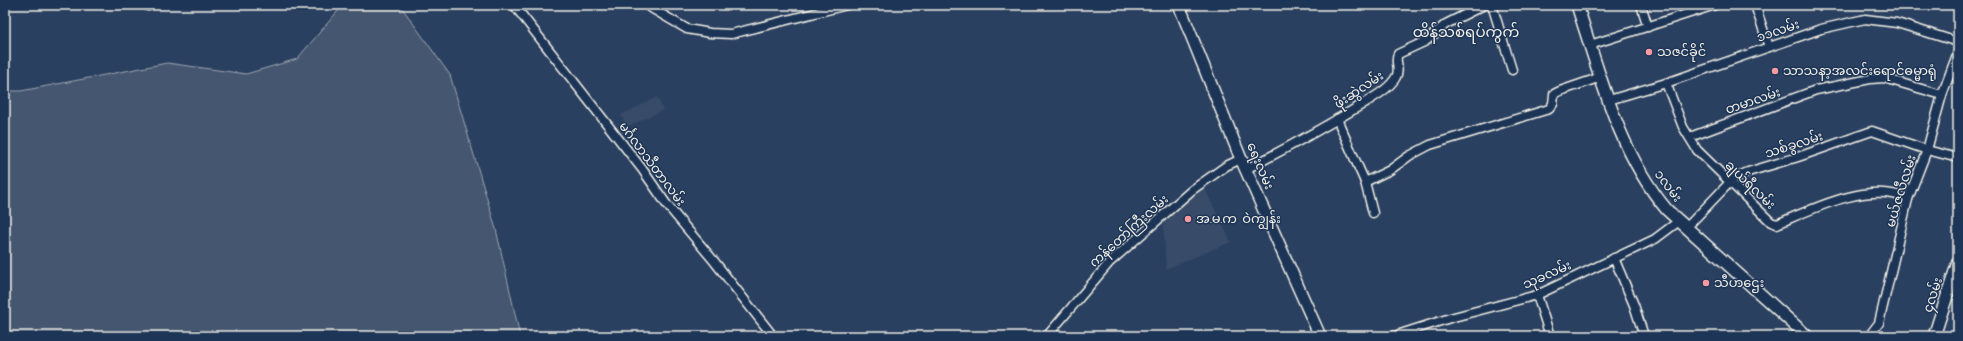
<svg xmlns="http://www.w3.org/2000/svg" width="1963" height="341" font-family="'Architects Daughter','Noto Sans Myanmar',sans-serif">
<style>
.built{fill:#374c69}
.green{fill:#445771;stroke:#9ca4ac}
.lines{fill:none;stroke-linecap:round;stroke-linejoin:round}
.street-casing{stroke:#f4f1e8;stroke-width:11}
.secondary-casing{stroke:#f4f1e8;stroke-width:14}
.street{stroke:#1d3557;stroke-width:8}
.secondary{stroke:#1d3557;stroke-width:11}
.poi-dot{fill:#ff9aa2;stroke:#1d3557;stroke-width:1.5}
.labels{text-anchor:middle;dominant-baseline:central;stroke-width:3;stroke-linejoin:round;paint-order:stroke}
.street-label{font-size:13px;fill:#f4f1e8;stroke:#1d3557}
.poi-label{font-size:13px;fill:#f4f1e8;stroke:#1d3557;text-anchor:start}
.quarter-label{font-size:15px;fill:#f4f1e8;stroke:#1d3557}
</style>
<rect width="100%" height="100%" fill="#2a4060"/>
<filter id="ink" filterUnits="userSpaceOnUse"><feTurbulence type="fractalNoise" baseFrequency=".025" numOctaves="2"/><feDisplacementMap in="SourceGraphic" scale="8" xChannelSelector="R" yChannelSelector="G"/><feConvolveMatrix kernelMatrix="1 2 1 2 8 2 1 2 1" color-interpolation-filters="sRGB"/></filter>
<g filter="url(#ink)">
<g class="built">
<polygon points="657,97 663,110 627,127 621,115"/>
<polygon points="1203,185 1231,242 1166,269 1163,220"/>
</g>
<polygon class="green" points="343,5 400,5 450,75 496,229 520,336 5,336 5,91 21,91 167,63 246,74 297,59"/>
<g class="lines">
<g class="street-casing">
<g id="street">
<polyline points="148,5 148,6"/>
<polyline points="514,5 642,169 667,205 714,261 773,336"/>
<polyline points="646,5 687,29 710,33 731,34 847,5"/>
<polyline points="1492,5 1512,70"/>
<polyline points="1641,5 1648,27"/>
<polyline points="1755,5 1769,47"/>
<polyline points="1590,45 1715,5"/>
<path d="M 1666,83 L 1683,127 L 1697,150 L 1771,222 L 1777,224 C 1812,209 1870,180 1908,199"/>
<polyline points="1609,100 1666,83 1821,29 1865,19 1897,23 1958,42"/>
<polyline points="1337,119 1365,182 1373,213"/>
<polyline points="1690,137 1816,90 1870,79 1884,78 1942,95"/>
<path d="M 1246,169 C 1284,150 1321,129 1358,107 C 1370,99 1389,90 1396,77 C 1401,69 1394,61 1398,54 L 1426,41 L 1446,24 L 1484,5"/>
<polyline points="1365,182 1390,170 1409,156 1430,145 1549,109 1553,104 1554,94 1560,91 1601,77"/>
<polyline points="1686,228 1734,178 1748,172 1798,157 1872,131 1927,150 1958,158"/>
<polyline points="1614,258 1634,305 1644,336"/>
<polyline points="1537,295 1550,336"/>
<polyline points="1047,336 1110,262 1192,190 1226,166 1241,159"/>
<polyline points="1394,336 1450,318 1537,295 1655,239 1679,221"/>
<polyline points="1869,336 1879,323 1908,199 1927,150 1942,95 1958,52"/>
</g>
</g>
<g class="secondary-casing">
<g id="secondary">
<polyline points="1179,5 1241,159 1320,336"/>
<path d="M 1577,5 C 1600,75 1619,153 1667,210 L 1807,336"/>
<polyline points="1934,336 1958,262"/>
</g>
</g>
<use href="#street" class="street"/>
<use href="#secondary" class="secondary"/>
</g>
</g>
<g class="poi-dot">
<circle cx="1649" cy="52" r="4"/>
<circle cx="1775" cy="71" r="4"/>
<circle cx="1188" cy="219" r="4"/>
<circle cx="1706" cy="283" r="4"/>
</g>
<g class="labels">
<g class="street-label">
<text transform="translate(1778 31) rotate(-19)">၁၁လမ်း</text>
<text transform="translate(1359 90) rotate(-34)">ဖိုးဆွဲလမ်း</text>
<text transform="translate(1753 101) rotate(-19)">တမာလမ်း</text>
<text transform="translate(1794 145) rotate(-18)">သစ်ခွလမ်း</text>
<text transform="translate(652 164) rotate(53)">မင်္ဂလာသီတာလမ်း</text>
<text transform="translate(1260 166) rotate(67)">ရေးလမ်း</text>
<text transform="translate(1750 185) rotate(44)">ချယ်ရီလမ်း</text>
<text transform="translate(1668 186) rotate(53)">၁လမ်း</text>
<text transform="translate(1901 191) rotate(-73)">မယ်ဇလီလမ်း</text>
<text transform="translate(1129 231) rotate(-42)">ကန်တော်ကြီးလမ်း</text>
<text transform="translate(1547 275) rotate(-24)">သုခလမ်း</text>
<text transform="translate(1933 295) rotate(-72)">၄လမ်း</text>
</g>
<g class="poi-label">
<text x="1657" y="52">သဇင်ခိုင်</text>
<text x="1783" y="71">သာသနာ့အလင်းရောင်ဓမ္မာရုံ</text>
<text x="1196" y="219">အ.မ.က ဝဲကျွန်း</text>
<text x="1714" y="283">သီဟဌေး</text>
</g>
<g class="quarter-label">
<text x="1466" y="32">ထိန်သစ်ရပ်ကွက်</text>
</g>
</g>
<rect width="1963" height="341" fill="none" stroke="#1d3557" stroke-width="20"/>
<rect x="10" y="10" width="1943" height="321" fill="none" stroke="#f4f1e8" stroke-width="1.5" filter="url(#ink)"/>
</svg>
